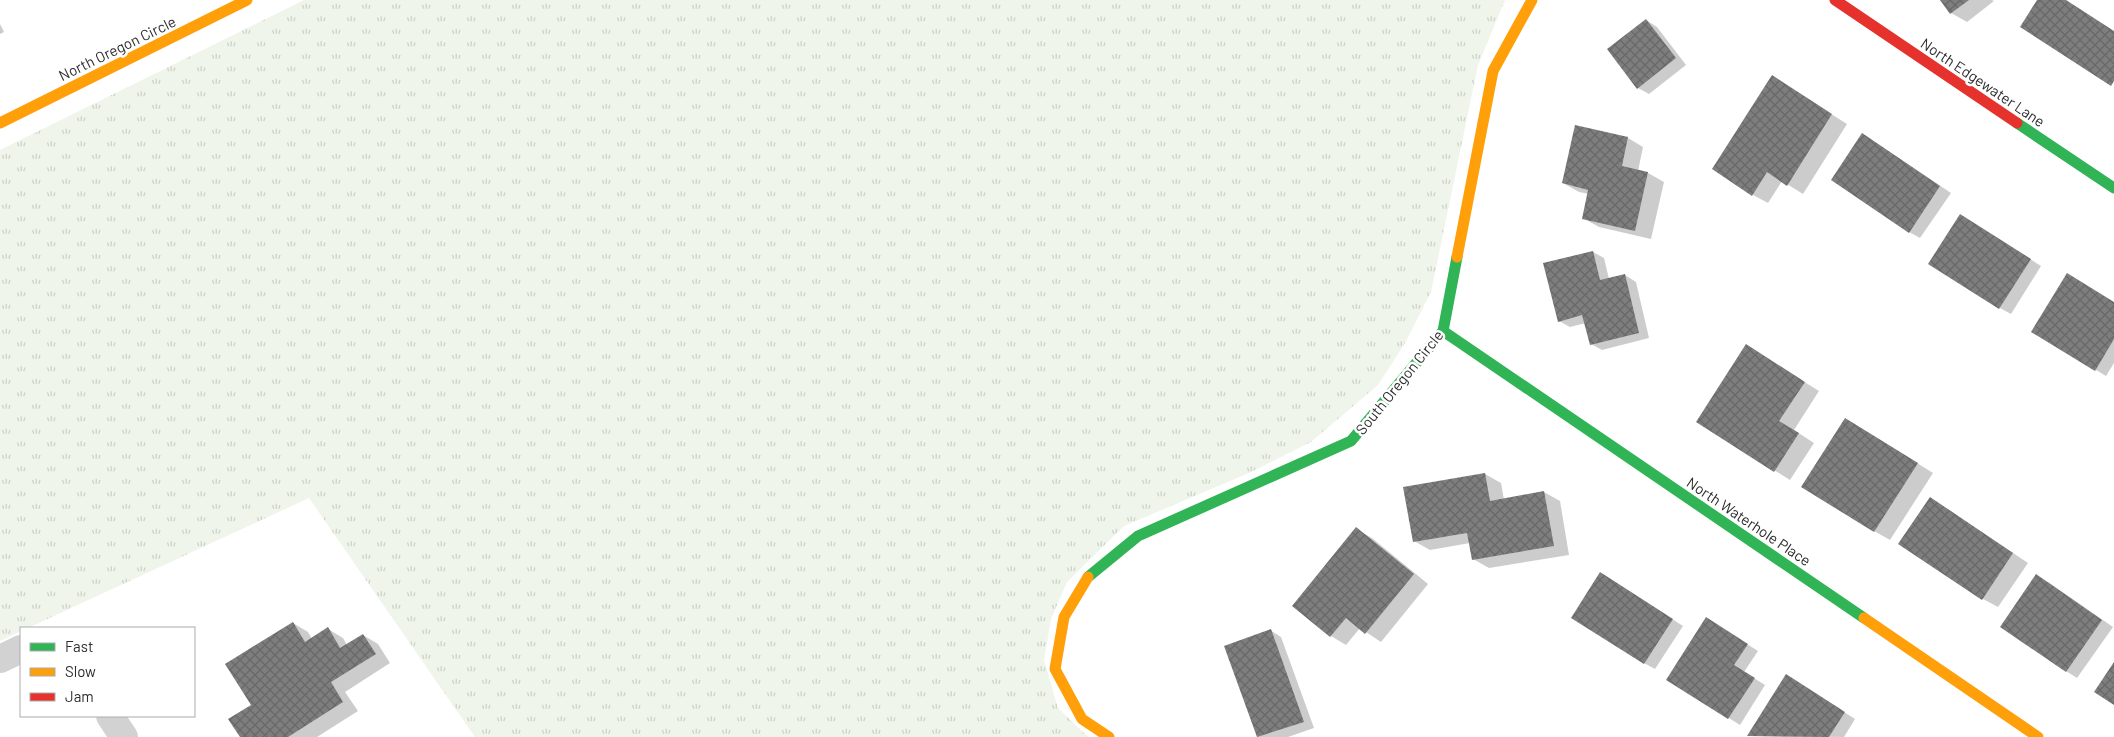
<svg xmlns="http://www.w3.org/2000/svg" width="2114" height="737" font-family="Barlow,sans-serif">
<style>
.grass{fill:url(#grass-tufts)}
.shadow{fill:#0003}
.building{fill:url(#building-cross-hatch)}
.lines{fill:none;stroke-linecap:round;stroke-linejoin:round}
.street{stroke:#d2d2d2;stroke-width:28}
.fast{stroke:#30b455;stroke-width:11}
.slow{stroke:#ff9f0a;stroke-width:11}
.jam{stroke:#e5322d;stroke-width:11}
.labels{text-anchor:middle;dominant-baseline:central;stroke-width:5;stroke-linejoin:round;paint-order:stroke}
.street-label{font-size:15px;fill:#2d2d2d;stroke:#fff}
</style>
<defs>
<pattern id="grass-tufts" width="24" height="20" patternUnits="userSpaceOnUse" patternTransform="scale(1.25)"><rect width="24" height="20" fill="#eff5ea"/><path d="M3 7l-1-3M5 7V3M7 7l1-3M15 17l-1-3M17 17v-4M19 17l1-3" fill="none" stroke="#cdd2c9"/></pattern>
<pattern id="building-cross-hatch" width="8" height="8" patternUnits="userSpaceOnUse" patternTransform="scale(1.25)"><rect width="8" height="8" fill="#7e7e7e"/><path d="M0 0l8 8M0 8l8-8" fill="none" stroke="#686868"/></pattern>
</defs>
<rect width="100%" height="100%" fill="#fff"/>
<polygon class="grass" points="304,0 1505,0 1478,65 1431,292 1405,343 1378,385 1311,442 1249,473 1124,526 1067,582 1051,619 1044,660 1058,708 1088,737 475,737 309,498 28,628 21,628 21,631 0,641 0,150"/>
<g class="shadow">
<polygon points="1941,0 1992,0 1994,1 1967,22 1951,13"/>
<polygon points="1646,20 1657,27 1686,65 1649,94 1638,88"/>
<polygon points="0,24 4,32 0,34"/>
<polygon points="1787,86 1847,124 1803,194 1782,181 1768,203 1753,195"/>
<polygon points="1863,134 1951,193 1920,238 1909,232"/>
<polygon points="1628,138 1643,147 1638,171 1648,173 1664,182 1651,239 1599,227 1583,218 1589,194 1579,192 1563,183"/>
<polygon points="1972,222 2041,266 2011,314 2000,308"/>
<polygon points="1593,252 1604,258 1609,279 1625,275 1636,282 1649,338 1602,350 1591,344 1586,323 1570,327 1559,321"/>
<polygon points="2114,303 2114,363 2106,376 2033,332"/>
<polygon points="1761,355 1819,391 1794,430 1814,443 1790,480 1697,422"/>
<polygon points="1861,428 1933,473 1890,540 1874,531"/>
<polygon points="1485,474 1501,483 1504,500 1544,492 1560,501 1569,555 1489,568 1473,559 1470,543 1430,550 1414,541"/>
<polygon points="1946,508 2028,563 1998,607 1983,599"/>
<polygon points="1356,529 1372,538 1428,584 1381,642 1360,628 1346,645 1331,636"/>
<polygon points="1611,580 1683,626 1655,669 1644,663"/>
<polygon points="2048,582 2113,627 2077,678 2066,671"/>
<polygon points="293,623 308,632 312,639 328,629 343,638 347,645 363,635 378,644 390,663 345,692 358,711 317,737 241,737 252,705"/>
<polygon points="1717,625 1758,651 1744,672 1765,685 1740,725 1668,680"/>
<polygon points="1270,630 1281,637 1314,728 1288,737 1258,737 1226,647"/>
<polygon points="1797,682 1855,719 1844,737 1749,736"/>
</g>
<g class="building">
<polygon points="1940,0 1969,0 1950,14"/>
<polygon points="2037,0 2066,0 2114,31 2114,81 2111,86 2020,27"/>
<polygon points="1646,19 1676,58 1637,89 1607,49"/>
<polygon points="1772,75 1832,114 1787,186 1767,172 1752,196 1712,169"/>
<polygon points="1575,125 1628,137 1622,166 1648,172 1635,231 1582,219 1588,190 1562,183"/>
<polygon points="1862,133 1940,186 1909,233 1831,180"/>
<polygon points="1960,214 2031,259 1999,309 1928,264"/>
<polygon points="1593,251 1600,280 1625,274 1639,333 1590,345 1582,315 1558,322 1543,263"/>
<polygon points="2067,273 2114,302 2114,339 2095,371 2031,332"/>
<polygon points="1746,344 1805,382 1779,421 1799,433 1774,472 1696,422"/>
<polygon points="1845,418 1918,463 1874,532 1801,487"/>
<polygon points="1485,473 1490,501 1544,491 1554,546 1472,560 1467,533 1413,542 1403,487"/>
<polygon points="1930,497 2013,553 1982,600 1898,544"/>
<polygon points="1356,527 1414,574 1365,634 1346,618 1330,637 1292,606"/>
<polygon points="1600,572 1673,619 1644,664 1571,618"/>
<polygon points="2036,574 2102,620 2066,672 2000,627"/>
<polygon points="1706,617 1748,644 1734,665 1755,678 1728,719 1666,680"/>
<polygon points="293,622 305,642 328,627 340,648 363,634 376,654 331,682 343,702 288,737 240,737 228,719 251,705 225,664"/>
<polygon points="1271,629 1304,722 1257,737 1224,646"/>
<polygon points="2114,662 2114,705 2094,692"/>
<polygon points="1786,674 1845,712 1829,737 1747,736"/>
</g>
<g class="lines">
<g class="street">
<polyline points="0,659 21,649"/>
<polyline points="110,716 124,737"/>
</g>
<g class="fast">
<polyline points="2017,123 2114,188"/>
<polyline points="1443,331 1864,618"/>
<polyline points="1088,577 1138,536 1351,441 1443,331 1457,257"/>
</g>
<g class="slow">
<polyline points="0,123 247,0"/>
<polyline points="1457,257 1493,71 1532,0"/>
<polyline points="1088,577 1064,617 1055,669 1082,719 1109,737"/>
<polyline points="1864,618 2038,737"/>
</g>
<polyline class="jam" points="1835,0 2017,123"/>
</g>
<g class="labels">
<g class="street-label">
<text transform="translate(117 48) rotate(-26)">North Oregon Circle</text>
<text transform="translate(1983 82) rotate(34)">North Edgewater Lane</text>
<text transform="translate(1399 382) rotate(-51)">South Oregon Circle</text>
<text transform="translate(1749 521) rotate(34)">North Waterhole Place</text>
</g>
</g>
<rect x="20" y="627" width="175" height="90" fill="#ffffff" stroke="#ababab"/>
<rect x="30" y="643" width="25" height="8" fill="#30b455" stroke="#ababab"/>
<text x="65" y="652" font-size="15" fill="#2d2d2d">Fast</text>
<rect x="30" y="668" width="25" height="8" fill="#ff9f0a" stroke="#ababab"/>
<text x="65" y="677" font-size="15" fill="#2d2d2d">Slow</text>
<rect x="30" y="693" width="25" height="8" fill="#e5322d" stroke="#ababab"/>
<text x="65" y="702" font-size="15" fill="#2d2d2d">Jam</text>
</svg>
